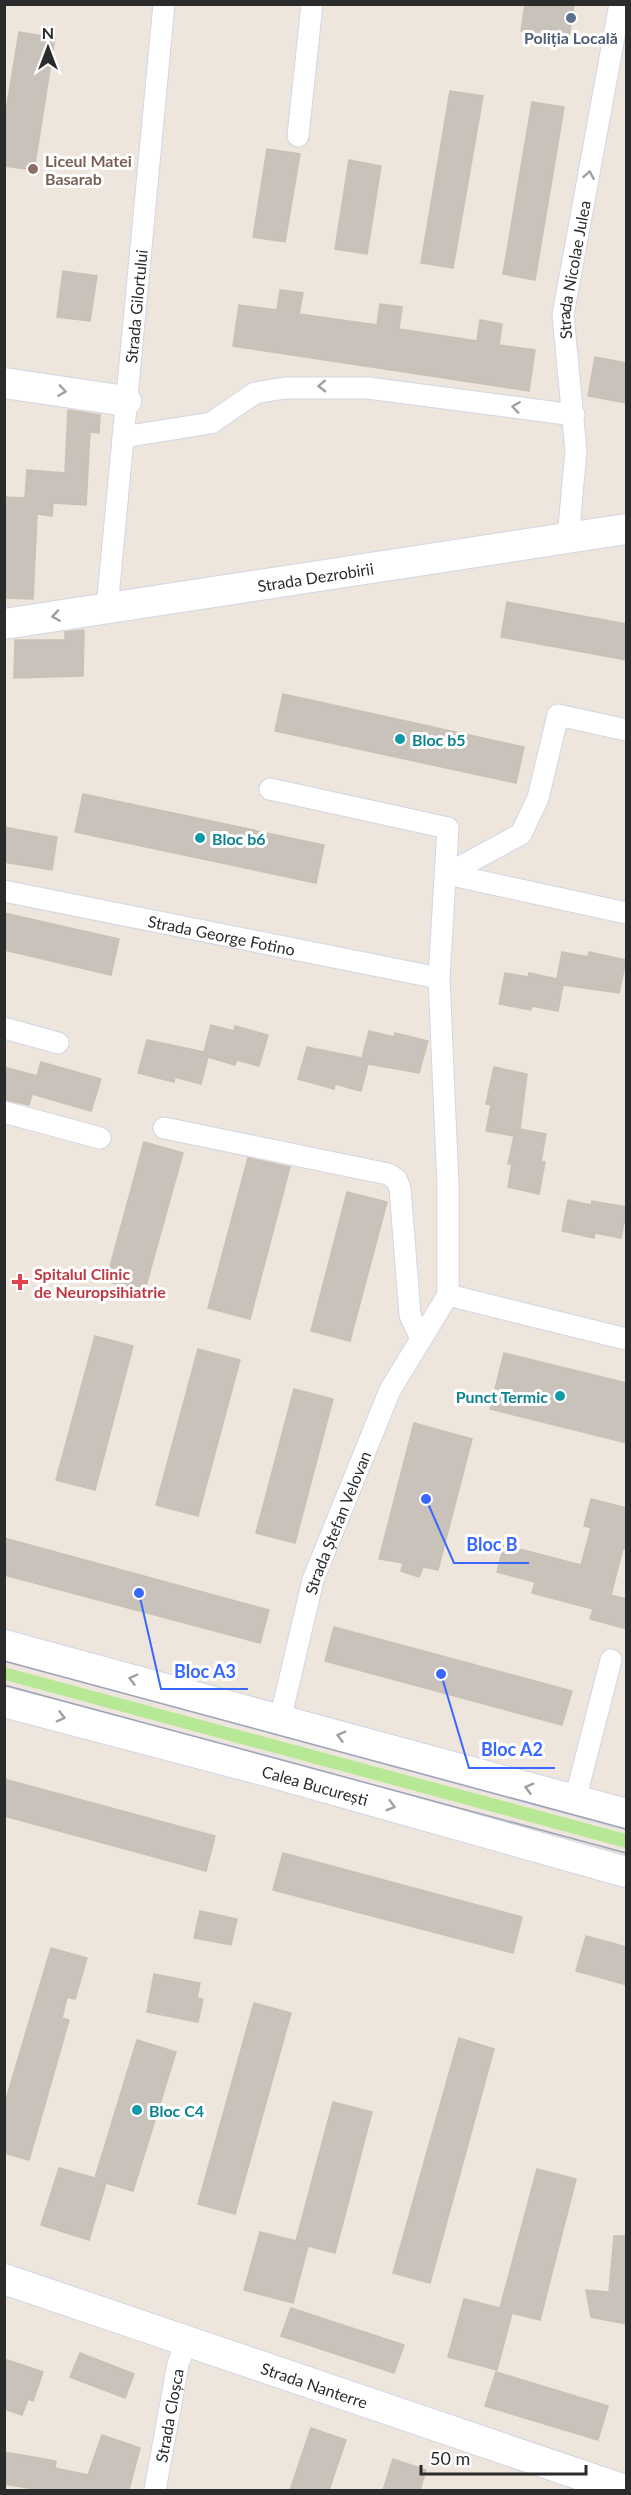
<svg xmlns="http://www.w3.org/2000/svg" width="631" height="2495" font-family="Lato,sans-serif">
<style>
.green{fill:#b6e895}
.building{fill:#c9c2bb;stroke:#c9c1b5;stroke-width:1.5}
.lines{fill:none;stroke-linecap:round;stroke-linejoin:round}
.street-casing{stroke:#d1d6e5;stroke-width:23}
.secondary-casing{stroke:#d1d6e5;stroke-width:32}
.street{stroke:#fff;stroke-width:21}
.secondary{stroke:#fff;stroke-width:30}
.tram{stroke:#9ea3b7;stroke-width:1.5}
.oneway{stroke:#a0a0a0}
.service-dot{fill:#5c6f8a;stroke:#fff;stroke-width:2}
.education-dot{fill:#8d6e63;stroke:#fff;stroke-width:2}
.culture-dot{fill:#0f9aa8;stroke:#fff;stroke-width:2}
.health-dot{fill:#e0444e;stroke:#fff;stroke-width:2}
.labels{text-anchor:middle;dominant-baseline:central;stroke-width:6;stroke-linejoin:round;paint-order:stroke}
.service-label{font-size:16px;font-weight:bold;fill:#4e5e75;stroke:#fff}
.education-label{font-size:16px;font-weight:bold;fill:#785e54;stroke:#fff;text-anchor:start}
.street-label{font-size:16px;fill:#2b2b2b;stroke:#fff}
.culture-label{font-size:16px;font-weight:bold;fill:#0d838f;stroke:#fff;text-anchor:start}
.health-label{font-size:16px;font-weight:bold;fill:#be3a42;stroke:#fff;text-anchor:start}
.leader{fill:none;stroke:#3868ff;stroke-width:2}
.callout-dot{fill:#3868ff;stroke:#fff;stroke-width:2}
.callout-label{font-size:18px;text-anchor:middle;font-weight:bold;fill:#3868ff;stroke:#fff;stroke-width:6;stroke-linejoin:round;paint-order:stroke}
</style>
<rect width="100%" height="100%" fill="#eee5dc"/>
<polygon class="green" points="4,1667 626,1834 626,1848 5,1680"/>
<g class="building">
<polygon points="525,4 574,4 569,38 521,31"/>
<polygon points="19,32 55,38 34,170 4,166 4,123"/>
<polygon points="450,91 483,96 453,268 421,263"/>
<polygon points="532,102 564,107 535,280 503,274"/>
<polygon points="267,149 300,154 285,242 253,237"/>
<polygon points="349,160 381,166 367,254 335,249"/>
<polygon points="63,271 97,276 90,321 57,317"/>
<polygon points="280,290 303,293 299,314 377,325 380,304 402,307 399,329 477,341 480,320 502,324 499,345 535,350 529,391 233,346 239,305 277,310"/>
<polygon points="595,357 627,363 627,403 588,396"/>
<polygon points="68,410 100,415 99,433 90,432 86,505 53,503 52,516 37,514 33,599 4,598 4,497 25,498 27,470 65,473"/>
<polygon points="507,602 627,624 627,660 501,637"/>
<polygon points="84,630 83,676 14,678 15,640 65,640 65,632"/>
<polygon points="283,694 524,747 516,783 275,731"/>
<polygon points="83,794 324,845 316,883 75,832"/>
<polygon points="4,827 57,837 52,870 4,862"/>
<polygon points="4,913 119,939 111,975 4,950"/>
<polygon points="562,952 588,957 589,952 626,960 619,993 563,985 558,1011 532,1006 531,1010 499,1004 505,973 528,977 529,973 557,979"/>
<polygon points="211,1025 234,1031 235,1026 268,1035 259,1066 237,1060 235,1065 208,1057 201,1084 175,1077 174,1082 138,1073 147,1040 204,1052"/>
<polygon points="369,1031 394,1037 395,1033 428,1041 419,1073 368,1064 361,1091 335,1084 334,1089 298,1079 307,1047 362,1058"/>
<polygon points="41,1062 101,1079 91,1111 32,1094 29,1105 4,1100 4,1067 37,1076"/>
<polygon points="494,1067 527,1074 520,1129 546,1134 541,1161 545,1162 539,1194 508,1187 512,1164 508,1164 514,1136 486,1131 491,1105 486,1104"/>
<polygon points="144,1142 183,1153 144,1293 106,1281"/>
<polygon points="248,1158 290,1167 250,1319 208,1308"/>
<polygon points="347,1192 387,1202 350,1341 311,1331"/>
<polygon points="568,1200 591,1205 592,1201 627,1207 621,1238 595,1233 594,1238 562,1231"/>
<polygon points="95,1336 133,1346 95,1490 56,1480"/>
<polygon points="198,1349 240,1360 198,1516 156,1505"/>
<polygon points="504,1353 627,1383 627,1443 490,1409"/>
<polygon points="294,1389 333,1399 295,1543 256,1533"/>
<polygon points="414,1423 472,1439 438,1570 423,1567 419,1577 401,1571 403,1563 379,1559"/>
<polygon points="591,1499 627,1508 627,1549 623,1548 611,1595 627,1599 627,1629 590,1619 593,1609 532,1593 535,1582 497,1572 504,1545 581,1565 591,1528 584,1526"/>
<polygon points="4,1538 269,1610 260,1643 4,1575"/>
<polygon points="334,1627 572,1691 562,1725 325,1661"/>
<polygon points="4,1779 215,1836 206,1871 4,1816"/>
<polygon points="283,1853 522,1917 513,1953 273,1890"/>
<polygon points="200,1911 237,1919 231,1945 194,1938"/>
<polygon points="586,1936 627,1947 627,1985 576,1971"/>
<polygon points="51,1948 87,1958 75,1999 67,1997 62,2018 69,2020 29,2160 4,2153 4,2106"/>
<polygon points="154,1974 200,1983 197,1998 203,1999 198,2022 147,2012"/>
<polygon points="254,2003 291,2013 235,2214 198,2204"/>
<polygon points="459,2038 494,2049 430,2283 393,2273"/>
<polygon points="137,2040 176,2052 133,2191 106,2183 89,2240 41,2225 59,2168 95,2178"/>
<polygon points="333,2102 372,2112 335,2253 308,2246 293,2303 244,2290 260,2232 296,2241"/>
<polygon points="537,2169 576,2179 540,2320 512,2313 497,2370 448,2357 464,2299 500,2308"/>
<polygon points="614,2236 627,2236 627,2324 591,2317 586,2290 609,2292"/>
<polygon points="291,2308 404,2345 394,2373 281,2336"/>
<polygon points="80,2353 134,2374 125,2398 70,2377"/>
<polygon points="4,2359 43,2372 33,2401 28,2399 22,2415 4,2409"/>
<polygon points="496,2372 608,2406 598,2440 485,2406"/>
<polygon points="311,2428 346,2440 329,2490 290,2490"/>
<polygon points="102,2435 140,2448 129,2490 40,2490 4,2484 4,2452 56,2461 55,2468 88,2475"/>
<polygon points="393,2459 426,2470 420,2490 383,2490"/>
</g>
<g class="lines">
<g class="street-casing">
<g id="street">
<polyline points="298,136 312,4"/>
<polyline points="123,437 211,423 255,393 285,388 368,388 574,415"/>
<path id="s1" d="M 568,538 L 576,451 L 563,315 L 620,4"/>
<path id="s2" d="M 107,608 L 164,4"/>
<polyline points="270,789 448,828 439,978 448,1185 448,1295"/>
<polyline points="447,874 521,834 538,798 558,715 626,730"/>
<polyline points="447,874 626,913"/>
<path id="s3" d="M 4,891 L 439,978"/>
<polyline points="4,1028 58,1043"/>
<polyline points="4,1112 100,1138"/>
<polyline points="164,1128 388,1174 396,1179 400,1188 410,1315 420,1337"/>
<polyline points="448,1295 626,1339"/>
<path id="s4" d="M 280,1720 L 313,1580 L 390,1390 L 448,1295"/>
<polyline points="575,1800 611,1660"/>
<path id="s5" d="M 155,2490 L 178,2364 L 187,2341"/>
</g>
</g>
<g class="secondary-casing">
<g id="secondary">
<polyline points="4,383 126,401"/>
<path id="s6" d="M 4,624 L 626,529"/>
<polyline points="4,1645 626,1814"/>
<path id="s7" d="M 4,1702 L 274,1773 L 626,1872"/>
<path id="s8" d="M 4,2279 L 625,2490"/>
</g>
</g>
<use href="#street" class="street"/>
<use href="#secondary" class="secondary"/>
<g class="tram">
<polyline points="4,1661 626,1829"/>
<polyline points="4,1685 626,1853"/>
</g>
</g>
<defs><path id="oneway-chevron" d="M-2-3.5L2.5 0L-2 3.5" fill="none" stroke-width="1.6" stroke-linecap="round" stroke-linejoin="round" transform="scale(1.5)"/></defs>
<g class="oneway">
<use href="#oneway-chevron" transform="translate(589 175) rotate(-80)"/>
<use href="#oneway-chevron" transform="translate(322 386) rotate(179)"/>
<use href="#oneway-chevron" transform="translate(62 391) rotate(8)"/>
<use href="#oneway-chevron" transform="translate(516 407) rotate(-172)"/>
<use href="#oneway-chevron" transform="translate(56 616) rotate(171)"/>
<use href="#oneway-chevron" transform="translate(133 1679) rotate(-165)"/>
<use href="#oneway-chevron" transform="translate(61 1717) rotate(15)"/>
<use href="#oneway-chevron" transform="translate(341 1736) rotate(-165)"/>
<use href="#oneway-chevron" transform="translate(529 1788) rotate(-165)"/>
<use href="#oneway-chevron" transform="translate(391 1806) rotate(16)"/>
</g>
<circle class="service-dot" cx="571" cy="18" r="6"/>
<circle class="education-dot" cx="33" cy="169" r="6"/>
<g class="culture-dot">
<circle cx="400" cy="739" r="6"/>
<circle cx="200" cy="838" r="6"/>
<circle cx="560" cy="1396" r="6"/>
<circle cx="137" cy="2110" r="6"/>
</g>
<path class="health-dot" d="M17 1273h6v6h6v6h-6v6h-6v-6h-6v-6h6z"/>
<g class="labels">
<g class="service-label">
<text x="571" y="37">Poliția Locală</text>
</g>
<g class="education-label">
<text x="45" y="160">Liceul Matei<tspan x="45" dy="18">Basarab</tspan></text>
</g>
<g class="street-label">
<text stroke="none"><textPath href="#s1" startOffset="270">Strada Nicolae Julea</textPath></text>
<text stroke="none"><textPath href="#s2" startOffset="303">Strada Gilortului</textPath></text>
<text stroke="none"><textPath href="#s6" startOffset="315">Strada Dezrobirii</textPath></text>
<text stroke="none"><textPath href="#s3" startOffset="222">Strada George Fotino</textPath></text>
<text stroke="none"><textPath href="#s4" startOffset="206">Strada Ștefan Velovan</textPath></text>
<text stroke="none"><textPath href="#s7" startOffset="322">Calea București</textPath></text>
<text stroke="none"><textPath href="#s8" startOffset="328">Strada Nanterre</textPath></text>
<text stroke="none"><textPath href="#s5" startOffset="76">Strada Cloșca</textPath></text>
</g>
<g class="culture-label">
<text x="412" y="739">Bloc b5</text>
<text x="212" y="838">Bloc b6</text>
<text x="548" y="1396" text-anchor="end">Punct Termic</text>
<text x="149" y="2110">Bloc C4</text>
</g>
<g class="health-label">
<text x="34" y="1273">Spitalul Clinic<tspan x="34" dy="18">de Neuropsihiatrie</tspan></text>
</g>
</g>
<path class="leader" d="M426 1499L454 1563H529M139 1593L161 1689H248M441 1674L469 1768H555"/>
<g class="callout-dot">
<circle cx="426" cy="1499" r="6"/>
<circle cx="139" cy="1593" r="6"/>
<circle cx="441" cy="1674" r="6"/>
</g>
<g class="callout-label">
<text x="492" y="1551">Bloc B</text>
<text x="205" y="1678">Bloc A3</text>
<text x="512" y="1756">Bloc A2</text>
</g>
<rect width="631" height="2495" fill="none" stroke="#2b2b2b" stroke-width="12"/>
<g transform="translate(48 48)" stroke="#ffffff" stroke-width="4.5" paint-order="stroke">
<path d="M0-4.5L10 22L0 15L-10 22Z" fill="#2b2b2b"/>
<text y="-9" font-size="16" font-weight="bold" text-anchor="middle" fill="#2b2b2b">N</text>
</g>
<path d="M421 2465v9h165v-9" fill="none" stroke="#2b2b2b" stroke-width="3"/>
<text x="430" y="2465" font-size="18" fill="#2b2b2b" stroke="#ffffff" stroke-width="4.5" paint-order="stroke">50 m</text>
</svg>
